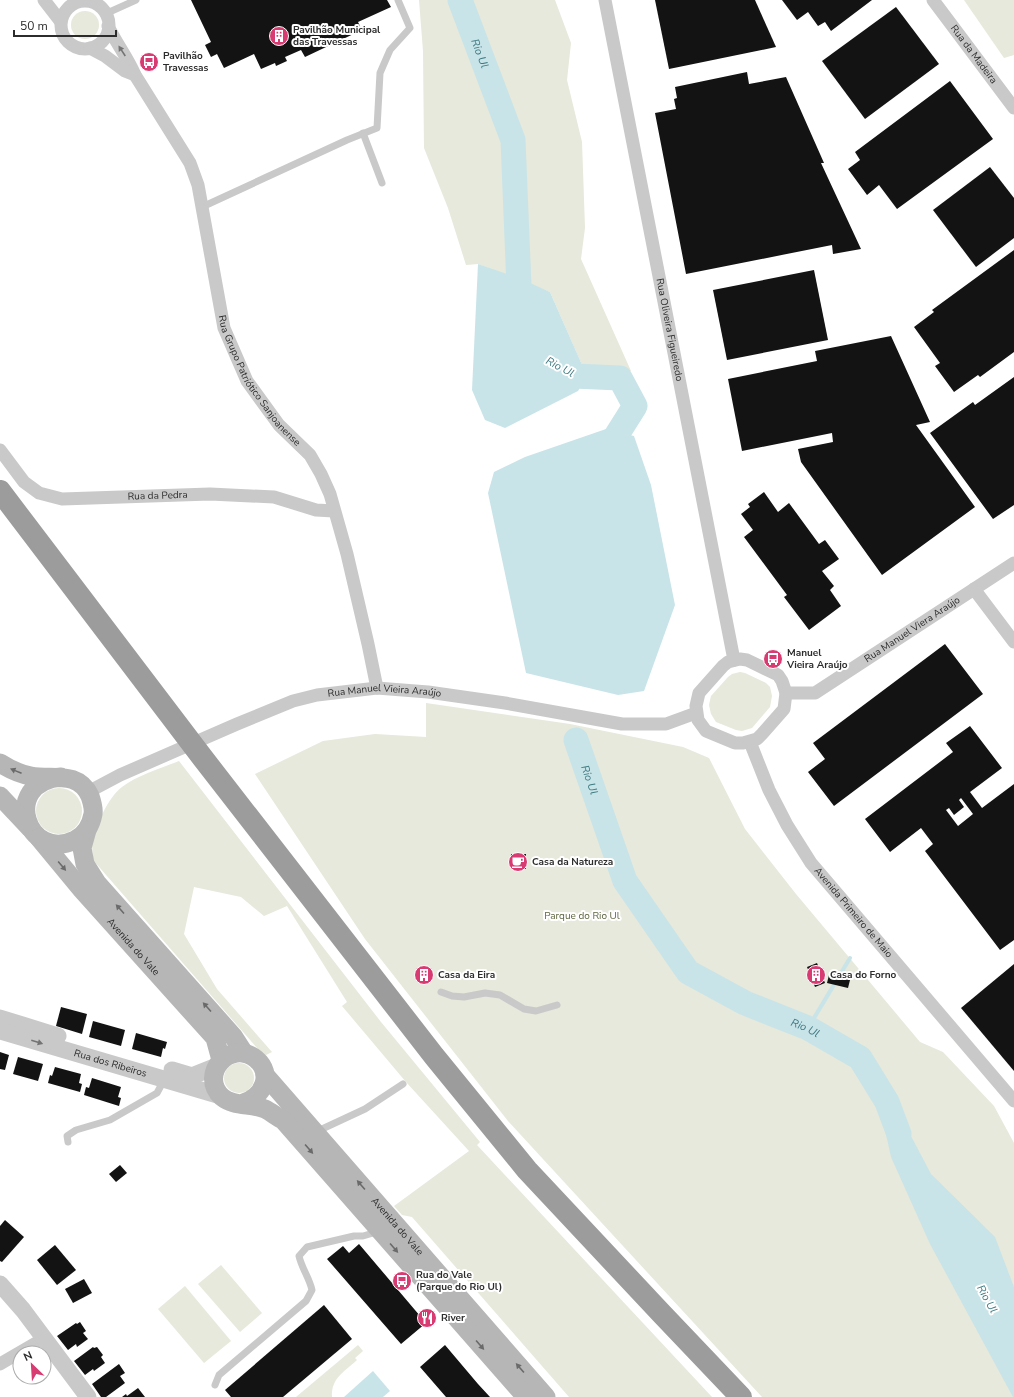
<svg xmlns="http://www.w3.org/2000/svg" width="1014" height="1397" font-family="'Nunito Sans',sans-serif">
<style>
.green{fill:#e6e9db}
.water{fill:#c8e4e8}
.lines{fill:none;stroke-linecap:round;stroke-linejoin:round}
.stream{stroke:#c8e4e8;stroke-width:4}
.river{stroke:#c8e4e8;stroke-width:25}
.building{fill:#131313;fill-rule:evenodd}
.service{stroke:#c9c9c9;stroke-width:7}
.minor{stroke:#c9c9c9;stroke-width:13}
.tertiary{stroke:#c9c9c9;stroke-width:17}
.secondary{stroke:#b6b6b6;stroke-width:19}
.trunk{stroke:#9c9c9c;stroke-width:22}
.oneway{fill:#737373}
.oneway2{fill:#6a6a6a}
.labels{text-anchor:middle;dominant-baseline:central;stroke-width:4;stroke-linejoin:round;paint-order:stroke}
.poi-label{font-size:10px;font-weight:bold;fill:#2c2c2c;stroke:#fff;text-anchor:start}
.street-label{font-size:10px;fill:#2c2c2c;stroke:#fff}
.park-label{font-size:10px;fill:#5b643e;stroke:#fff}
.water-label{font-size:11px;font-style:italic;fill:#3f7a82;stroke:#fff}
</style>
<rect width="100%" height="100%" fill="#fff"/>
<g class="green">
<polygon points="419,0 555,0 571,43 567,80 582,142 585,228 581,259 631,371 586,374 550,292 478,264 466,265 448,208 424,148 423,51"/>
<polygon points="964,0 1014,0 1014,55 1004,58"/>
<circle cx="85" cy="25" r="14"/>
<polygon points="740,672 745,673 766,683 770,687 772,696 770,707 752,728 742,731 736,730 716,722 711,714 709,705 711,696 728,677 732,674"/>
<polygon points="426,703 570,724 683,747 709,758 745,829 796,894 920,1042 943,1052 994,1106 1014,1143 1014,1397 762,1397 508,1121 365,939 255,774 323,741 375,734 426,737"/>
<path d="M 179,761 L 381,1022 L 480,1142 L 477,1145 L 712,1397 L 569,1397 L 412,1217 L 402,1215 L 394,1206 L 469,1151 L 406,1082 L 342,1006 L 347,1002 L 287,906 L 264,916 L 241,897 L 194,887 L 184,934 L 217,989 L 272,1052 L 264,1056 L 93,860 C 93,855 92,849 92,844 C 94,828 109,796 122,787 C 136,776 162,768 179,761 Z"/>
<circle cx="59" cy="811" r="23"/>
<circle cx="239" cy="1078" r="15"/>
<polygon points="221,1265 262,1313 240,1332 198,1284"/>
<polygon points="185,1286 231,1341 204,1363 158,1309"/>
<path d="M 358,1345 L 363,1351 L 355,1358 L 357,1360 C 344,1372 331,1378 332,1397 L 296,1397 Z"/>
</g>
<g class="water">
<polygon points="478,264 519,278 550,292 587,376 578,391 505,428 485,420 472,390"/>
<polygon points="606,429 634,436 651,485 675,605 644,691 618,695 526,673 488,493 494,472 525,457"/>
<polygon points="887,1102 902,1119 931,1174 995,1237 1014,1287 1014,1397 1013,1397 930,1244 891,1157 881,1111"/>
<polygon points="373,1371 390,1391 383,1397 344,1397"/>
</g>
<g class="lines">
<polyline class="stream" points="808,1028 850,958"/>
<g class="river">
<path id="s1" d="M 460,0 L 513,140 L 520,311"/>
<polyline points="556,366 573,376 620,378 635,406 601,460"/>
<path id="s2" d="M 576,740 L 625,881 L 688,972 L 745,1003 L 808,1028 L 860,1058 L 887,1102 L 899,1134"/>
</g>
</g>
<g class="building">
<polygon points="191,0 387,0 391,7 358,22 362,30 305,57 301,50 285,57 287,61 276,66 275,63 261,69 254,54 224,68 217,54 211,57 205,45 211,42"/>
<polygon points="655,0 755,0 776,47 669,69"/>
<polygon points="782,0 872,0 831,31 825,22 818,26 808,12 797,20"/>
<polygon points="896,7 939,64 865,119 822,61"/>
<polygon points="747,72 749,84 786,77 824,163 821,163 861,249 833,254 832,245 686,274 655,113 676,109 674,99 677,98 675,87"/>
<polygon points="950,81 993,139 897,209 879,185 867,195 848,169 860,160 855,152"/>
<polygon points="990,167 1014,198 1014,238 976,267 933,210"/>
<polygon points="1014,250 1014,352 980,377 978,375 954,392 935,366 940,363 914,327 934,312 932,310"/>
<polygon points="814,270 828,340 727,360 713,290"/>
<polygon points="891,336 930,422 916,425 975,507 882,575 801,462 798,449 833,442 832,433 742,451 728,379 817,361 815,351"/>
<polygon points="1014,377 1014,505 993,519 930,433 973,402 975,405"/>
<polygon points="764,492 778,512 789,503 819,544 825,540 839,559 822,571 834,586 830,590 841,606 809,630 784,597 787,595 744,537 753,530 741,514 750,507 748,504"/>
<polygon points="945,644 983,694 834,806 808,772 825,759 813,743"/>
<path d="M 970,726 L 1002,768 L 970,792 L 982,808 L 1014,784 L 1014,940 L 1000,950 L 925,851 L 933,844 L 921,828 L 890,852 L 865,819 L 953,752 L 946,743 ZM 961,798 L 973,814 L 958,826 L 946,810 L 949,808 L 954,815 L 964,807 L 959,800 Z"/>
<rect x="511" y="854" width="15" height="15"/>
<polygon points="817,963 825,983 815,987 807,967"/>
<polygon points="1014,964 1014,1071 961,1008"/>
<polygon points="421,966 433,973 426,983 415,976"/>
<polygon points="830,971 851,976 848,988 827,983"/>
<polygon points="61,1007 87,1014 82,1034 56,1026"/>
<polygon points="93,1021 125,1030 121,1046 89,1037"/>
<polygon points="136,1033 167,1042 165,1049 163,1048 161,1057 132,1049"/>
<polygon points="0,1052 9,1055 5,1070 0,1069"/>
<polygon points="18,1057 43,1064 38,1081 13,1074"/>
<polygon points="55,1067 81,1074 79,1083 82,1084 80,1092 48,1083 50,1075 52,1076"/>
<polygon points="92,1078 121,1087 118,1097 121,1098 119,1106 84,1095 86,1087 89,1088"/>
<polygon points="120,1165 127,1173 116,1182 109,1174"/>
<polygon points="5,1220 24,1237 2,1262 0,1261 0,1226"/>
<polygon points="359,1244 426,1323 401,1344 327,1259 343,1246 349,1253"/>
<polygon points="55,1245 76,1270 57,1285 37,1260"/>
<polygon points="84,1279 92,1293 73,1303 65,1289"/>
<polygon points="324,1305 352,1339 283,1397 231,1397 225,1390"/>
<polygon points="80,1322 86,1331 83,1333 88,1339 77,1347 76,1344 68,1350 57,1336 76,1323 77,1324"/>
<polygon points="445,1345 478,1384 490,1397 446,1397 420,1367"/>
<polygon points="93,1347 94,1348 97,1347 103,1355 101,1357 105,1363 94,1371 93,1369 85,1375 74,1361"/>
<polygon points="119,1364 125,1373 120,1376 125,1383 106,1397 101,1397 92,1384"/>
<polygon points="138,1388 145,1397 122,1397 126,1394 127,1396"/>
</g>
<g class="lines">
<g class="service">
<polyline points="105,14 136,0"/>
<polyline points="363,133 382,183"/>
<polyline points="202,207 347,140 377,128 380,73 390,50 410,28 398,0"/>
<polyline points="441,992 452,996 464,997 485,993 500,995 524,1009 536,1011 557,1005"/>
<polyline points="317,1133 322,1129 365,1109 403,1084"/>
<polyline points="68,1142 67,1136 76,1130 110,1120 157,1093 164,1080"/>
<path d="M 215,1385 L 219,1375 L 306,1301 L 312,1290 C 309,1277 302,1269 299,1256 L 307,1247 L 354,1236 L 363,1236 L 380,1231"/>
</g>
<g class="minor">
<polyline points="44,0 61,22"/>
<path id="s3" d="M 605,0 L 734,660"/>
<path id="s4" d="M 933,0 L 1014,108"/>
<circle cx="85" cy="25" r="24"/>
<path id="s5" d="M 108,26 C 116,43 128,58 135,75 L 190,163 L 198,185 L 224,328 L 247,381 L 279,425 L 310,455 L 321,474 L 330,494 L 347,554 L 368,644 L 377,688"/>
<polyline points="90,48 105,56 125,71 135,75"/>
<path id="s6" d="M 0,450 L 24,482 L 39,493 L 62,499 L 210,494 L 274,497 L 316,510 L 334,511"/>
<polyline points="974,589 1014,642"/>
<polygon points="740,659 747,660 778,675 782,681 786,693 784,709 762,734 757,739 743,743 735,743 706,731 698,720 696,706 699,693 723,666 728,662"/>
<path id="s7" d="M 786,693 L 815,693 L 1014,563"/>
<path id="s8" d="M 750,742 L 769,790 L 787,825 L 811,863 L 1014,1101"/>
<path id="s9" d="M 88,792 L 120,775 L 237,724 L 293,701 L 317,695 L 377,688 L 428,692 L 505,703 L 622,724 L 666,724 L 696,713"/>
<polyline points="0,1364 36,1343"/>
</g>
<g class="tertiary">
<polyline points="0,1018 58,1036"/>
<path id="s10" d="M 0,1031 L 221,1096"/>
<polyline points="172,1070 192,1076 217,1066"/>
<polyline points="0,1284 23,1310 88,1397"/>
</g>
<g class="secondary">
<path d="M 0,763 C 9,769 20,774 31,776 C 52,780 78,770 90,796 C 92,802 94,808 93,814 C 91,825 85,835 75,840 C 27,863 0,783 61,777"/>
<polyline points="0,796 30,828"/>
<polyline points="87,830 82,848 85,864 97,883 233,1036 244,1053"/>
<path id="s11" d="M 39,838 L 82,890 L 215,1038 L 221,1060"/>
<path id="s12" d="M 265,1075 L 546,1397"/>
<path d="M 243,1103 C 263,1097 274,1074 256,1059 C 230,1038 198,1075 222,1097 C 234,1107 251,1103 265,1109 C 271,1112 277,1117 283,1120 L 526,1397"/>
</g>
<polyline class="trunk" points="0,491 202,757 434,1056 527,1170 661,1313 741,1397"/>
</g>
<defs><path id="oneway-solid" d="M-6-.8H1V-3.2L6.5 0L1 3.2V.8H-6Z"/></defs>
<g class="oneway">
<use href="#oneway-solid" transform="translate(122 51) rotate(-123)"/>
<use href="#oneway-solid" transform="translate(37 1042) rotate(17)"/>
</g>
<g class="oneway2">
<use href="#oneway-solid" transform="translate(16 771) rotate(-158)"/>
<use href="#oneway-solid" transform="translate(62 866) rotate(50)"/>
<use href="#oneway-solid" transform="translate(120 909) rotate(-132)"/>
<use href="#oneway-solid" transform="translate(207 1007) rotate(-132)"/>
<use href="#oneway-solid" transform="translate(309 1149) rotate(49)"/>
<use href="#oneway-solid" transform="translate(361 1185) rotate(-131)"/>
<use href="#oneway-solid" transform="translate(394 1248) rotate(49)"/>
<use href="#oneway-solid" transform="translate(480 1345) rotate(49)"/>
<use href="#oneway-solid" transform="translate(520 1368) rotate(-131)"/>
</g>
<defs>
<g id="building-disc" transform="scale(1)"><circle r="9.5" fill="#d73b72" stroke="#fff"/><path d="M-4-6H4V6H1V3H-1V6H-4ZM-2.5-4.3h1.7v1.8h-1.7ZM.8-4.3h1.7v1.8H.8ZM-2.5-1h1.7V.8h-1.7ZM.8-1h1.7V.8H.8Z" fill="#fff"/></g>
<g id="bus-disc" transform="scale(1)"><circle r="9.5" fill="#d73b72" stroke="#fff"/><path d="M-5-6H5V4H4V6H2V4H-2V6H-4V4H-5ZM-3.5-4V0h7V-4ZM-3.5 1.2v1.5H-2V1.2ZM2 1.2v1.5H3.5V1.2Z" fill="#fff"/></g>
<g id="cafe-disc" transform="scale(1)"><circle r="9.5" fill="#d73b72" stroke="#fff"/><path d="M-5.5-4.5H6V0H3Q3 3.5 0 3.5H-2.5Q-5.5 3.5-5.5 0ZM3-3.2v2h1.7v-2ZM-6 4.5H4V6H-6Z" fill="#fff"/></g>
<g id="restaurant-disc" transform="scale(1)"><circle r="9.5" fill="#d73b72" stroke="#fff"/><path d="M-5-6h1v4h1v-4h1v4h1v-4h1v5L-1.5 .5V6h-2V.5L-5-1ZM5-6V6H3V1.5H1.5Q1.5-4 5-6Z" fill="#fff"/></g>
</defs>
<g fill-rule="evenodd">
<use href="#building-disc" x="279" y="36"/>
<use href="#bus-disc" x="149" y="62"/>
<use href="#bus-disc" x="773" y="659"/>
<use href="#cafe-disc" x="518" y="862"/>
<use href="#building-disc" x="424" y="975"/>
<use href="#building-disc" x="816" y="975"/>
<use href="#bus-disc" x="402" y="1281"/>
<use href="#restaurant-disc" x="427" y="1318"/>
</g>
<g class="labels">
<g class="poi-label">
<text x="293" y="30">Pavilhão Municipal<tspan x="293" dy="12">das Travessas</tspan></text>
<text x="163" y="56">Pavilhão<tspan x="163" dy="12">Travessas</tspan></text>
<text x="787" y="653">Manuel<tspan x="787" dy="12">Vieira Araújo</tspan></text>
<text x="532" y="862">Casa da Natureza</text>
<text x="438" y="975">Casa da Eira</text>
<text x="830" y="975">Casa do Forno</text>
<text x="416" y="1275">Rua do Vale<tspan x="416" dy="12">(Parque do Rio Ul)</tspan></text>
<text x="441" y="1318">River</text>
</g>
<g class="street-label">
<text stroke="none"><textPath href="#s4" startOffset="68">Rua da Madeira</textPath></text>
<text stroke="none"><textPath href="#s3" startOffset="336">Rua Oliveira Figueiredo</textPath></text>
<text stroke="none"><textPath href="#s5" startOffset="392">Rua Grupo Patriótico Sanjoanense</textPath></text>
<text stroke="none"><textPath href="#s6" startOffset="178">Rua da Pedra</textPath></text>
<text stroke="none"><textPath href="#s7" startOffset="145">Rua Manuel Viera Araújo</textPath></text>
<text stroke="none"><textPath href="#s9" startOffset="317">Rua Manuel Vieira Araújo</textPath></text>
<text stroke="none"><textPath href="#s8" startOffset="201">Avenida Primeiro de Maio</textPath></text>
<text stroke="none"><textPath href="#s11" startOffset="144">Avenida do Vale</textPath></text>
<text stroke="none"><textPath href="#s10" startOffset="115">Rua dos Ribeiros</textPath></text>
<text stroke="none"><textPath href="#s12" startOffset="201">Avenida do Vale</textPath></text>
</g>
<g class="park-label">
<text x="582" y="916">Parque do Rio Ul</text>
</g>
<g class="water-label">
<text stroke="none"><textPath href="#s1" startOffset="57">Rio Ul</textPath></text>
<text transform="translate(560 367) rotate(28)">Rio Ul</text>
<text stroke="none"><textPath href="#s2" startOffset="42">Rio Ul</textPath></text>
<text stroke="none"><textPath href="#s2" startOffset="390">Rio Ul</textPath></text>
<text transform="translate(987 1299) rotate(61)">Rio Ul</text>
</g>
</g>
<g transform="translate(32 1365) rotate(335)"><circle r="19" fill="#ffffff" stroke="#ababab"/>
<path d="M0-3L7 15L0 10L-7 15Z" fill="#d73b72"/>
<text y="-6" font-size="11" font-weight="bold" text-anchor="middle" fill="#2c2c2c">N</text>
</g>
<path d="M14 30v6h102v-6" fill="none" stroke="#2c2c2c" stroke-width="2"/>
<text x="20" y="30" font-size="12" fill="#2c2c2c" stroke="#ffffff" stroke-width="3" paint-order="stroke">50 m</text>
</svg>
